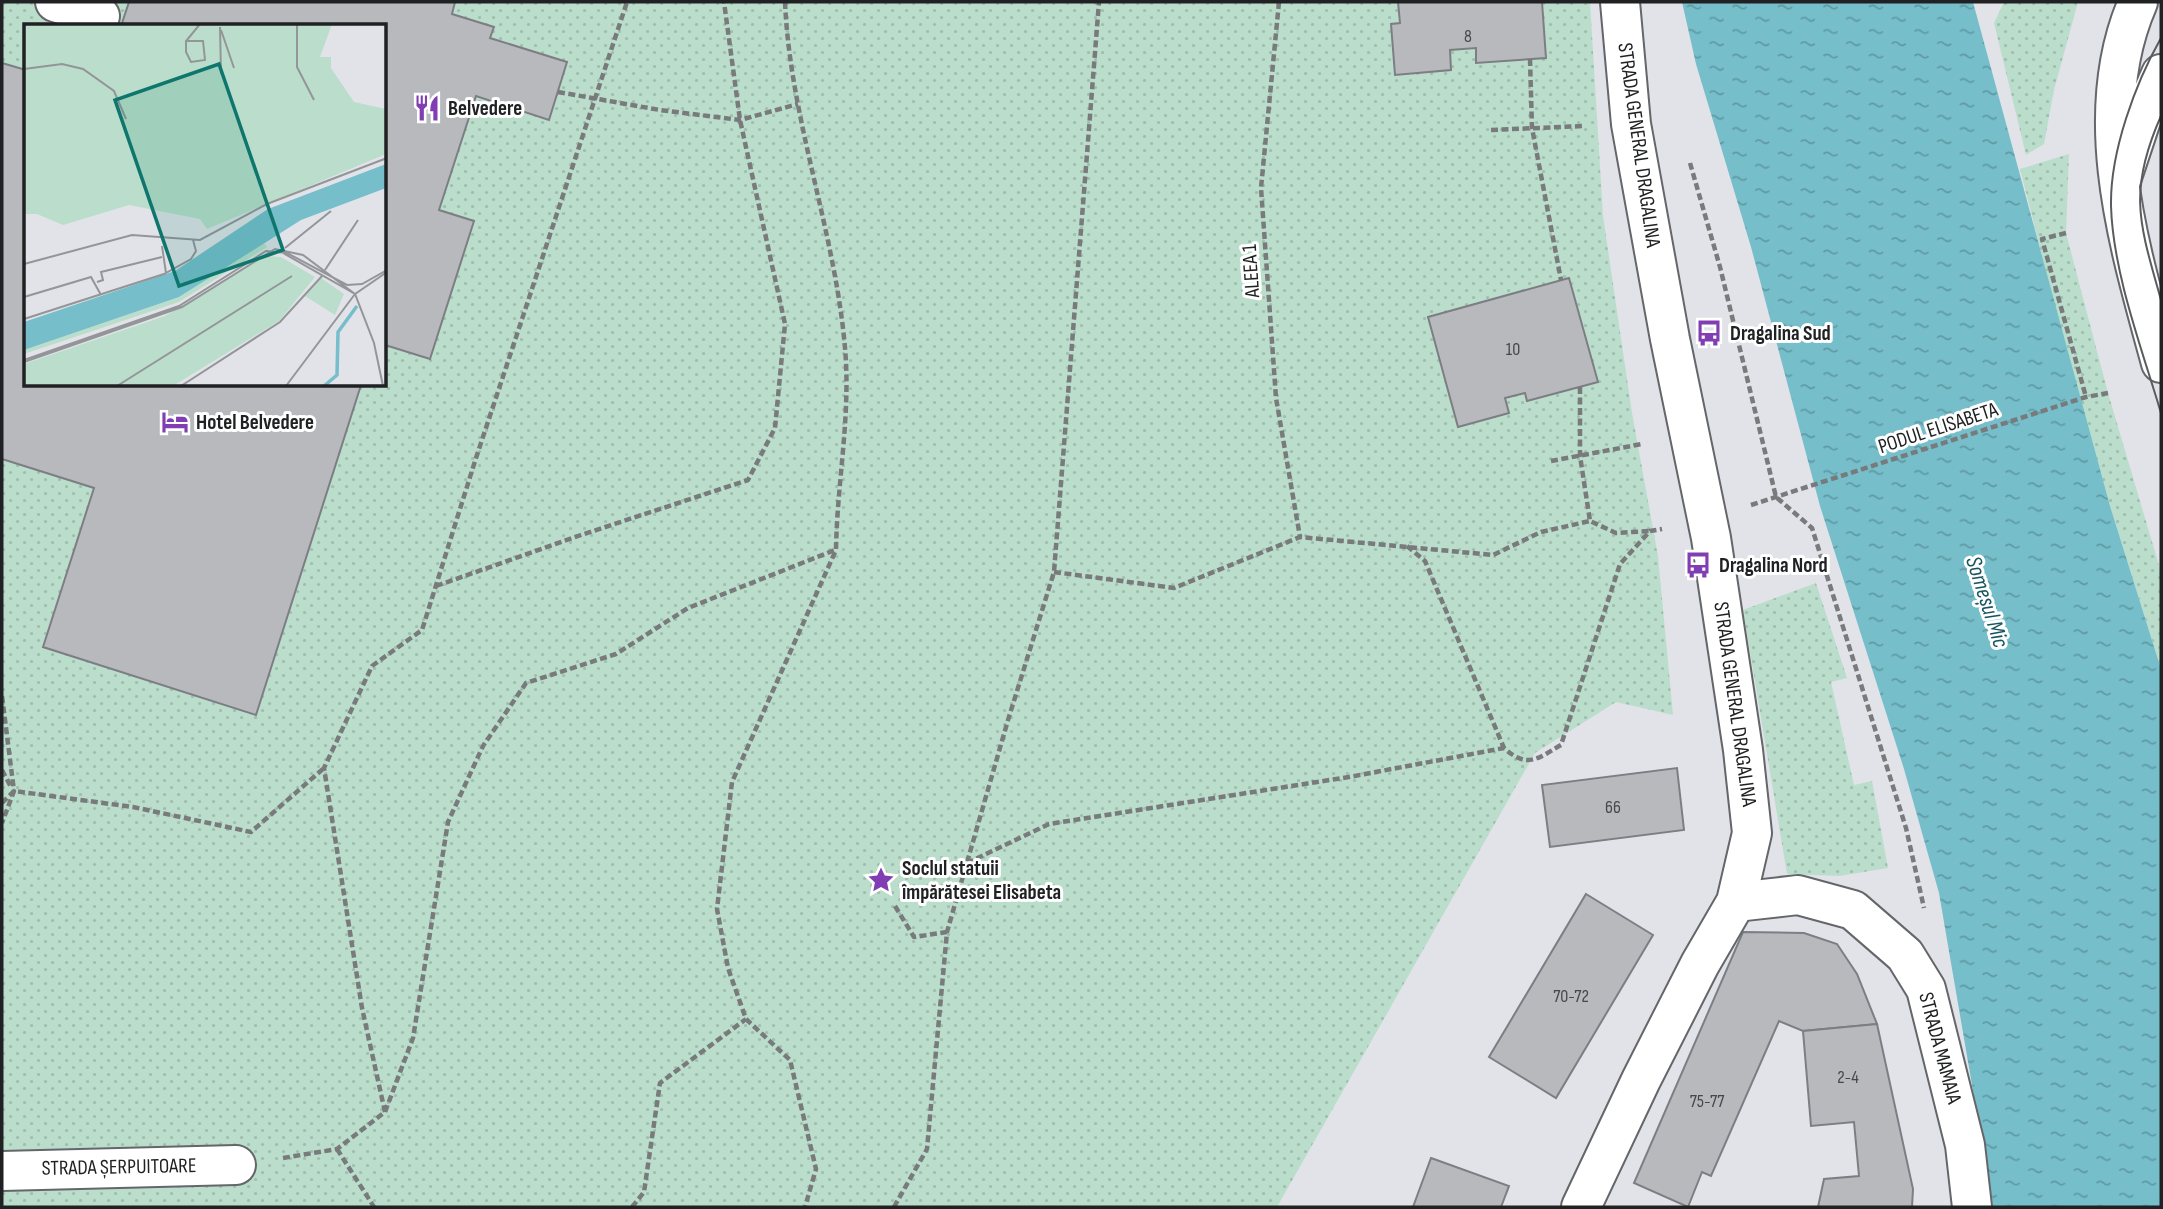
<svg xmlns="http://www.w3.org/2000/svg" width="2163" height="1209" font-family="'Sofia Sans Condensed',sans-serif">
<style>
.grass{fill:url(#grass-dots);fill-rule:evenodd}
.water{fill:url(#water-ripples)}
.building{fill:#b7b9bd;stroke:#7d7e83;stroke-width:2}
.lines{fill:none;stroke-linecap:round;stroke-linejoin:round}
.minor-casing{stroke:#64666a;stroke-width:42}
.major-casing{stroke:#64666a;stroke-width:42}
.path{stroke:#787a7c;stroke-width:4.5;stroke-dasharray:7 3.5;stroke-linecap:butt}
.minor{stroke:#fff;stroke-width:38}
.major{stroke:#fff;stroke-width:38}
.tram{stroke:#5a5b5d;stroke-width:2}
.labels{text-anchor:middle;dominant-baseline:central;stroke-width:6;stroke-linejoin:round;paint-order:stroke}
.number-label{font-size:18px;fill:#464749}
.poi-label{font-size:21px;font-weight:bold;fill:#202122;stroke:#fff;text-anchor:start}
.street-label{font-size:21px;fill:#202122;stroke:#fff}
.water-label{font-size:23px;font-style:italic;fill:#17565f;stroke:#fff}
.inset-river{fill:none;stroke:#75beca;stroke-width:3.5}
.inset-road{fill:none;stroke:#949599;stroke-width:2}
.view{fill:#0f766e;fill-opacity:0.15;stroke:#0f766e;stroke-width:3.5}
.inset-edge{fill:none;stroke:#202122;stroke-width:3.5}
</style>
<defs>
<pattern id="grass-dots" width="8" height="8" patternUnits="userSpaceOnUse" patternTransform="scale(1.75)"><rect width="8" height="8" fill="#badecb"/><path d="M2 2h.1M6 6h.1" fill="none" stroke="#a0beae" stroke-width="1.8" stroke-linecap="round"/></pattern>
<pattern id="water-ripples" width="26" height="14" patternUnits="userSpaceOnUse" patternTransform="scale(1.75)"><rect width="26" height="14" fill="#75beca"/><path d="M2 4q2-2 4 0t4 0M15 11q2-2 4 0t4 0" fill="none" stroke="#609aa4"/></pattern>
</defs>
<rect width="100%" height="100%" fill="#e1e3e8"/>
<g class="grass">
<path d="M 2,2 L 1590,2 L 1603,216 L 1632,413 L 1658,556 L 1673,715 L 1616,702 L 1535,753 L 1277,1207 L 2,1207 ZM 26,26 L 385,26 L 385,385 L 26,385 Z"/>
<polygon points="2004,2 2078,2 2054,90 2044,144 2026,155 1994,23"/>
<polygon points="2069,154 2066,233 2108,393 2161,572 2161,669 2110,506 2063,339 2020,169"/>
<polygon points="1816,583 1847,678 1831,682 1854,785 1872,781 1888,868 1839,876 1787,874 1743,610"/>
</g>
<polygon class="water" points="1682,2 1973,2 2110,506 2161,669 2161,1207 1993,1207 1939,893 1904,769 1820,506 1751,247 1696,64"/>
<g class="building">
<polygon points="129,2 455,2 452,14 494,27 490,38 567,62 549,120 476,96 439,210 474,221 430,359 385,345 385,26 121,26"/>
<polygon points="1398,2 1542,2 1546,58 1476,63 1476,48 1450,50 1451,70 1395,75 1391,24 1400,23"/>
<polygon points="2,63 26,70 26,385 361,385 256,715 43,647 94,488 2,459"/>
<polygon points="1569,278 1598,382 1527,401 1525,393 1505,398 1509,413 1458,427 1428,317"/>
<polygon points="1677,768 1684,830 1550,847 1542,785"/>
<polygon points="1586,894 1653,935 1556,1098 1489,1057"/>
<polygon points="1743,932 1804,933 1837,944 1857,974 1877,1024 1803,1031 1779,1021 1711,1176 1702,1172 1688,1207 1634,1183"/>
<polygon points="1877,1024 1913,1189 1912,1207 1818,1207 1824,1179 1859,1176 1854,1122 1811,1126 1803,1031"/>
<polygon points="1431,1158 1509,1186 1501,1207 1413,1207"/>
</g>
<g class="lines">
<g class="minor-casing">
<g id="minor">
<polyline points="55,2 100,16"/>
<polyline points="2120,183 2141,120 2161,74"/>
<polyline points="1736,902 1798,895 1853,910 1905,955 1926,989 1965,1145 1972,1207"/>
<polyline points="2,1171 236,1165"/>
<polyline points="1581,1207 1641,1080 1700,964 1736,902 1752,833 1743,750 1711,538 1670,339 1631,124 1620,2"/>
</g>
</g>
<g class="major-casing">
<path id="major" d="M 2138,2 C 2088,116 2130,249 2161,363"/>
</g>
<g class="path">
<path d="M 785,2 C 790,119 835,231 845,348 C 851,416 837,482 836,550 L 732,782 L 717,909 L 728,968 L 746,1019 L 790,1060 L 816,1169 L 805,1207"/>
<polyline points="1279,2 1261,188 1276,398 1300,537"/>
<polyline points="1530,59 1532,128 1561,280"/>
<polyline points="558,92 660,110 740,120 798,104"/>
<polyline points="1491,130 1584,126"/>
<polyline points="1690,163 1720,267 1776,497 1812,528 1906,828 1924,908"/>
<polyline points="2066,233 2042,239 2086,397"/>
<polyline points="1580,387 1580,456 1590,521 1616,533 1649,531"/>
<polyline points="1551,461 1642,444"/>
<polyline points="1751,505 2086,397 2108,393"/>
<path d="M 1407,546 L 1425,561 L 1504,748 C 1527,769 1537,759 1561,745 L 1620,564 L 1650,531 L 1662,529"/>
<polyline points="1054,572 1174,588 1300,537 1493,555 1541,532 1590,521"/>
<polyline points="436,586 581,535 748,480 775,428 785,324 740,120 724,2"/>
<polyline points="2,696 14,791 2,823"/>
<polyline points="2,770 11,787"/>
<polyline points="2,803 14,791 133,807 251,832 324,768"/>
<polyline points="967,863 1049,824 1349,777 1504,748"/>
<polyline points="895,906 914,937 947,932"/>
<polyline points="385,1112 362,1008 324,768 372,666 422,630 476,458 627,2"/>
<polyline points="337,1149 374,1207"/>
<polyline points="283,1158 337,1149 385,1112 413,1038 448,822 483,746 526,683 616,654 688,608 835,550"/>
<polyline points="632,1207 644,1192 660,1083 746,1019"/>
<polyline points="894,1207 927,1149 947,932 1008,720 1054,572 1099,2"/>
</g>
<use href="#minor" class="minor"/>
<use href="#major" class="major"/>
<g class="tram">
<path d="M 2161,38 C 2135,84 2110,152 2111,206 C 2113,273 2142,349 2161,413"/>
<path d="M 2161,116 C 2127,192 2140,225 2161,300"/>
</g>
</g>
<defs>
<g id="restaurant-bare" transform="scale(2.1)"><path d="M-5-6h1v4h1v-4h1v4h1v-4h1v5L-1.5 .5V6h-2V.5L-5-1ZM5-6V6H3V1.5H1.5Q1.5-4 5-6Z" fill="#813eb2" stroke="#fff" stroke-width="2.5" paint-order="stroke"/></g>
<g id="bus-bare" transform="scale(2.1)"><path d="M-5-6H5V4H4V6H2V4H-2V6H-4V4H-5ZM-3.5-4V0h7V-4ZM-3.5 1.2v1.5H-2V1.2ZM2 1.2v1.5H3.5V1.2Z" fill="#813eb2" stroke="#fff" stroke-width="2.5" paint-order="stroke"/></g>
<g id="hotel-bare" transform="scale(2.1)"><path d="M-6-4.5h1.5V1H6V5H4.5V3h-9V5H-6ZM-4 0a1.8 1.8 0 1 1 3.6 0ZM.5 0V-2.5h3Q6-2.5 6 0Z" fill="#813eb2" stroke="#fff" stroke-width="2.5" paint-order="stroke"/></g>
<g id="sight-bare" transform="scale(2.1)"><path d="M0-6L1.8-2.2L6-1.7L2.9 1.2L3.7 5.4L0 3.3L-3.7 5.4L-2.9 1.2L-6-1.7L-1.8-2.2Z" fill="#813eb2" stroke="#fff" stroke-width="2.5" paint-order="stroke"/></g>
</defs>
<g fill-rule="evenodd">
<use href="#restaurant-bare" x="427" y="108"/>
<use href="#bus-bare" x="1709" y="333"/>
<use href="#hotel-bare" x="175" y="422"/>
<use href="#bus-bare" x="1698" y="565"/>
<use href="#sight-bare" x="881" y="880"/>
</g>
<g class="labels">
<g class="number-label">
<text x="1468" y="36">8</text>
<text x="1513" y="349">10</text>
<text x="1613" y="807">66</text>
<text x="1571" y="996">70-72</text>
<text x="1848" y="1077">2-4</text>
<text x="1707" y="1101">75-77</text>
</g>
<g class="poi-label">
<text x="448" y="108">Belvedere</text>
<text x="1730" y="333">Dragalina Sud</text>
<text x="196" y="422">Hotel Belvedere</text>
<text x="1719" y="565">Dragalina Nord</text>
<text x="902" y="868">Soclul statuii<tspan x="902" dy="24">împărătesei Elisabeta</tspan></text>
</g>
<g class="street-label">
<text transform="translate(1639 145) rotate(82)">STRADA GENERAL DRAGALINA</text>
<text transform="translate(1251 271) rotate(-94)">ALEEA 1</text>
<text transform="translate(1938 428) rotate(-18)">PODUL ELISABETA</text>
<text transform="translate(1735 704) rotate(82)">STRADA GENERAL DRAGALINA</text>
<text transform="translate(1940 1048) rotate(75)">STRADA MAMAIA</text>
<text transform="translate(119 1167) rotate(-1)">STRADA ȘERPUITOARE</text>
</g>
<g class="water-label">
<text transform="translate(1987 602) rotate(72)">Someșul Mic</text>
</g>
</g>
<g transform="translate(24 24)">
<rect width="362" height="362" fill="#e1e3e8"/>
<path d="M 0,0 L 308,0 L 296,33 L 307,33 L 307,44 L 330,78 L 362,85 L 362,130 L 183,205 L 176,195 L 105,181 L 39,201 L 13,190 L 0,190 ZM 240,219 L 243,223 L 155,278 L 0,330 L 0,326 L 155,273 Z" fill="#badecb"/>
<path d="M 0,0 L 11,0 L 13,44 L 0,45 ZM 83,0 L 276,0 L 281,46 L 313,73 L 258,93 L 188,37 L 82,52 ZM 241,232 L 257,233 L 291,253 L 255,297 L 149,362 L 0,362 L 0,340 L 141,292 ZM 297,254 L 320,270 L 311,291 L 281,272 Z" fill="#badecb"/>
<path d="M 362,140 L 362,164 L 277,196 L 155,273 L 0,326 L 0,298 L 151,247 L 244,185 Z" fill="#75beca"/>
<path class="inset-river" d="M 300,362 L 313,351 L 314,308 L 333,282"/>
<path class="inset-road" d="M 273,0 L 273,43 L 290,76M 196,3 L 197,50M 197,6 L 210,44M 162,17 L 179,17 L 181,36 L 167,38 L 162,28 L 162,17 L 163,16 L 176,0M 0,45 L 38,40 L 59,45 L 90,67 L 102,95M 138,222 L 142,249M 261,224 L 307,187M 259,229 L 331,270 L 350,319 L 359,362M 0,240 L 108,211 L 176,216 L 243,180 L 363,134M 301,246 L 334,196M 73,258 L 79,256 L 77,248 L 138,233M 0,273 L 67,253 L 77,271M 0,295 L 140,250 L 167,235 L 172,227 L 169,216M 0,336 L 155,282 L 242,227 L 263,229 L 323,261 L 338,260 L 363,246M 0,338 L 158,283 L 251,225 L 279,231 L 331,270 L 363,248M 93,362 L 268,252M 157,362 L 256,298 L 298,252M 262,362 L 331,270"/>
<path class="view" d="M 195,40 L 259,226 L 155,262 L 91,76 Z"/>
<rect width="362" height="362" class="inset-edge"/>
</g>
<rect width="2163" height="1209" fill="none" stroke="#202122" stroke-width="7"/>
</svg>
